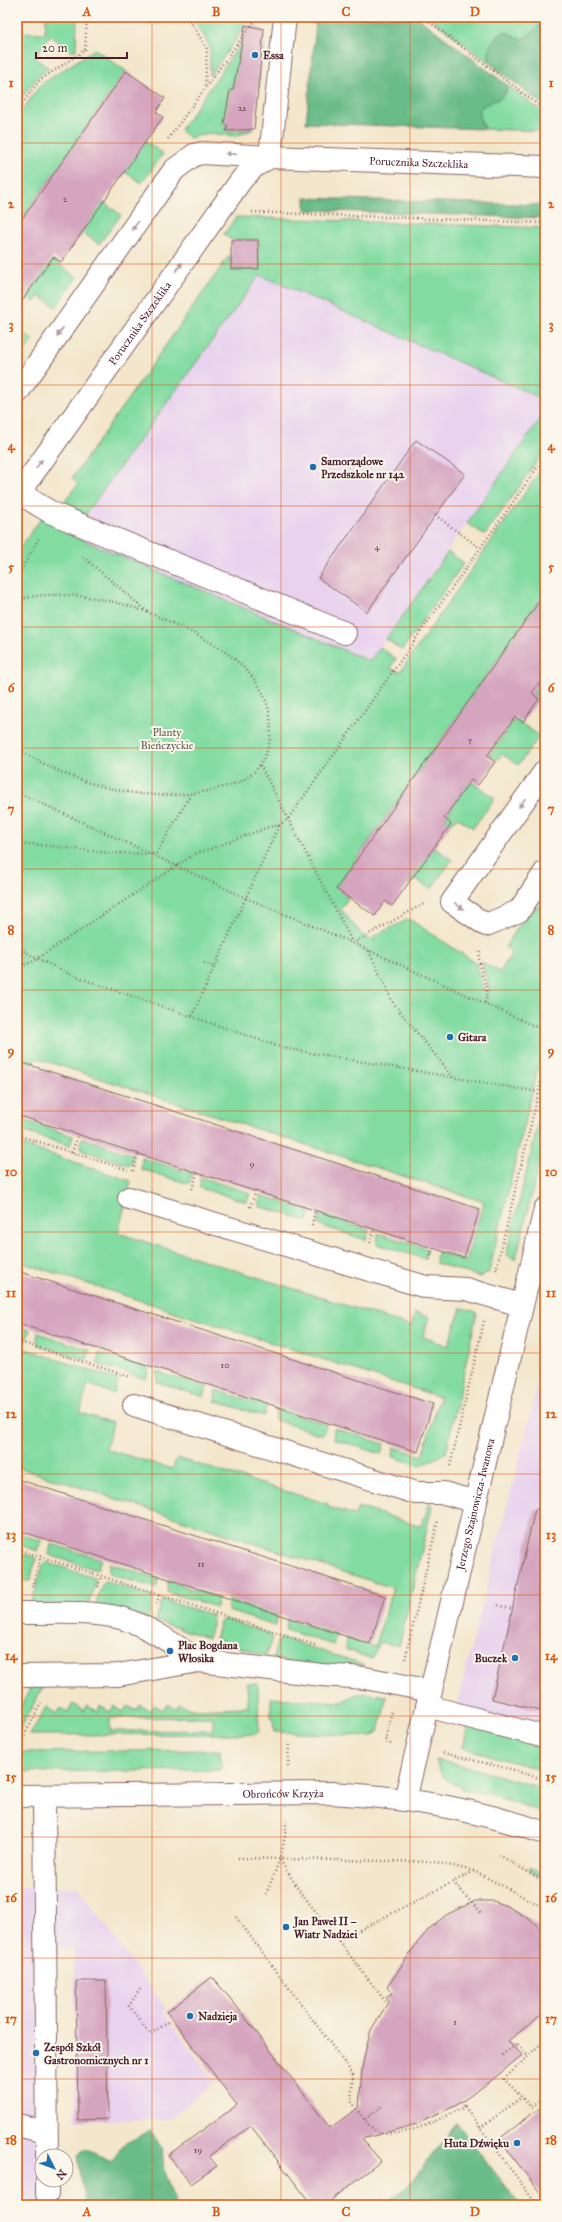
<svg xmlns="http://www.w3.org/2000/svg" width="562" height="2222" font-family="'IM FELL Great Primer',serif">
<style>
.built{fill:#e8d2ee}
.green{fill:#82dba1;stroke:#667d66;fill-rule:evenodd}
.forest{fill:#69bb87;stroke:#5a6d59}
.building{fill:#d5a5bf}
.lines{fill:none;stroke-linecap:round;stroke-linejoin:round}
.minor-casing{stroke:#856563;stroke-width:24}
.path{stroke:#856563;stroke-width:2.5;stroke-dasharray:1 3;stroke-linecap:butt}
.minor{stroke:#fff;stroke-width:22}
.oneway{fill:#ae9aa0}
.grid{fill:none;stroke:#e0560e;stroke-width:1;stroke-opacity:0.55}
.poi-dot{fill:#1f6fb2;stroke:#fbf7ec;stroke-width:1.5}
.labels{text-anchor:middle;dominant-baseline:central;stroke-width:4;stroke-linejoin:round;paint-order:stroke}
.number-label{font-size:9px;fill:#6d4050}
.poi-label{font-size:11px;font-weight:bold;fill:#4a1f2b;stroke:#fbf7ec;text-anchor:start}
.street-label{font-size:11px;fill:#4a1f2b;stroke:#fbf7ec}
.park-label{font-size:11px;fill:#5b574e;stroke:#fbf7ec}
.neatline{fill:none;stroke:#e0560e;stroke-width:1.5}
.grid-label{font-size:13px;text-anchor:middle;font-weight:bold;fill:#e0560e}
</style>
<rect width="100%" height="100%" fill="#fbf7ec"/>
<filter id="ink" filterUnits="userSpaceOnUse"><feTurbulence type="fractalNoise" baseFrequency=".025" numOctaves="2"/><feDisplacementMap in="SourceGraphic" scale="8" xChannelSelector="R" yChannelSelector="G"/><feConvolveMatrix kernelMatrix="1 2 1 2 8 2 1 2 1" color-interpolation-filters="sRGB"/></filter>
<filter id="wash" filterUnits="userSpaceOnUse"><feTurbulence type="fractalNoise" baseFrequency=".012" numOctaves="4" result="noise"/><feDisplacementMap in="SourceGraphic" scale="16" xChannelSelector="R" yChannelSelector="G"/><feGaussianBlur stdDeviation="0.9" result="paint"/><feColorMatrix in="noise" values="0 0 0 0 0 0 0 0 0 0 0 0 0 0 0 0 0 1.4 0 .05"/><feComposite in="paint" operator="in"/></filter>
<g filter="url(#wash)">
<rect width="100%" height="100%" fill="#f3e6cb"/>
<g class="built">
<polygon points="259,275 545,400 545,412 370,661 71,535"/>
<polygon points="545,1356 545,1747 452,1724"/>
<polygon points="17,1887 78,1887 166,2009 163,2012 215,2082 170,2119 75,2121 74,1948 53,1949 42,2180 57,2180 58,2205 30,2205 29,2198 17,2198"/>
</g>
<g class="green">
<polygon points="46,17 77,17 76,50 72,52 50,35 37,54 36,59 49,68 38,77 17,103 17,32 45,33"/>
<polygon points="193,17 252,17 210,76 210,47"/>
<path d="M 429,17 L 545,17 L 545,22 C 536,27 532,35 522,39 L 504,32 C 491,42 487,45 489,63 Z"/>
<polygon points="254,24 262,33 265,51 241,47 238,69 259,72 259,88 235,80 233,90 230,90 225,124 228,126 227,131 254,129 236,136 208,133 190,138 180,131"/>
<polygon points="95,49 126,71 17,226 17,118 40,85"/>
<polygon points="507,85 545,114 545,131 485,129 480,119 480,109 486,103 506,93"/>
<polygon points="139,136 163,154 142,183 125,172 120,178 113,173"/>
<polygon points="96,197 121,215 99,244 83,233 78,239 70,233"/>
<polygon points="236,217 545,228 545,400 260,275 85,515 61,506 78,484 72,478 228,257 230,257 232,269 259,269 258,240 231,240 224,234"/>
<polygon points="53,260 77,277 56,307 39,296 34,302 27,296"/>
<polygon points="17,328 33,340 17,361"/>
<polygon points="545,412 545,450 485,535 467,523"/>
<path d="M 545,464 L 545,593 L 336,888 L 348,898 L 341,909 L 362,935 L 374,941 L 374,936 L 409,919 L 476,963 L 483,989 L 490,992 L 482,962 L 500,972 L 512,952 L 505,947 C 516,931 526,911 545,903 L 545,1029 L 542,1041 L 544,1042 L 489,1272 L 480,1277 L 436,1263 L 437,1252 L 466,1261 L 484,1202 L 36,1058 L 33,1064 L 17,1059 L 17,552 L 42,517 L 71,535 L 370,661 L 380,647 L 396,659 L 390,668 L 400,672 Z"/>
<polygon points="448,552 464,563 402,650 386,639"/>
<polygon points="545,676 545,692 540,698 533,693"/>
<polygon points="515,719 540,736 518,765 502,754 497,760 489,755"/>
<polygon points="470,781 495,798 473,828 457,817 452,823 445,818"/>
<polygon points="427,842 452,860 431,889 414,878 409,884 402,879"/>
<polygon points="545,1096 545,1139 516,1259 506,1255"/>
<polygon points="23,1120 73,1136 70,1146 22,1131"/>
<polygon points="82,1138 133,1155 130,1165 82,1150 80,1143"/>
<polygon points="17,1143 131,1181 118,1233 411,1326 415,1313 429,1317 423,1337 448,1346 461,1308 477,1312 446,1453 420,1466 393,1457 394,1447 422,1456 440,1397 17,1261"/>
<polygon points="142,1158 192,1173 189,1184 141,1169"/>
<polygon points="200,1177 250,1193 247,1202 200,1188"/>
<polygon points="260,1195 311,1211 307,1221 259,1206"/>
<polygon points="319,1214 369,1230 366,1240 319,1225"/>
<polygon points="378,1233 428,1249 425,1259 377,1244"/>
<polygon points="17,1326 30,1330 26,1341 17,1338"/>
<polygon points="38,1333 90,1350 86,1360 38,1345 37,1338"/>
<polygon points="17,1346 118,1380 114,1394 88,1384 80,1413 113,1423 106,1449 172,1469 177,1458 328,1504 328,1507 355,1515 358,1507 421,1526 430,1503 432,1507 399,1646 379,1642 372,1659 345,1649 346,1638 374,1647 393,1588 17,1467"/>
<polygon points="99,1353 149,1368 146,1379 98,1364"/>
<polygon points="157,1372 207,1387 204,1397 157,1382"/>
<polygon points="216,1390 267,1406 264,1416 215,1401"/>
<polygon points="275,1409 326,1424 323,1435 275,1420"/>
<polygon points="334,1428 384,1444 381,1454 334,1439"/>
<polygon points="17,1533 42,1541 38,1551 17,1544"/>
<polygon points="51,1544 101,1559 97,1570 49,1555"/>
<polygon points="17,1552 36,1558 30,1581 17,1581"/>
<polygon points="46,1562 95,1578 95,1584 88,1605 31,1605 43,1565"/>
<polygon points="109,1563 159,1579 156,1588 109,1574"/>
<polygon points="105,1581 153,1597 148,1618 95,1606 102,1585"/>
<polygon points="168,1581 219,1598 216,1607 167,1592"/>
<polygon points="164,1600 212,1615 213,1622 208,1638 156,1621 161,1603"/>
<polygon points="228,1600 278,1616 275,1626 228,1611"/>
<polygon points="224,1619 270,1634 272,1638 266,1656 215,1639 220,1622"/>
<polygon points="287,1619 337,1635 333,1645 286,1630"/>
<polygon points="282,1638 365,1665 364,1666 308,1666 273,1658 277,1642"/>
<path d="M 247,1683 L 258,1683 L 259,1731 L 256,1734 L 30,1735 L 46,1707 L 57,1714 L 61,1708 L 68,1712 L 73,1704 L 84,1711 L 86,1706 L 98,1711 L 100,1706 L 110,1712 L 114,1706 L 123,1712 L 127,1706 L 137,1711 L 140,1705 L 150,1711 L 153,1704 L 163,1710 L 167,1704 L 176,1709 L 179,1704 L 190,1709 L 248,1707 ZM 213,1717 L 213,1730 L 110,1731 L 110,1718 Z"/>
<polygon points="31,1687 43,1687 17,1735 17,1713"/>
<polygon points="365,1693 387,1696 379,1731 372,1736 274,1732 273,1718 271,1717 271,1698 341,1702 354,1695"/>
<polygon points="468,1725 545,1745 545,1771 463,1748"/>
<polygon points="220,1750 221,1770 17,1772 17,1752"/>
<path d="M 436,1760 L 468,1767 L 545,1789 L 545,1813 L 492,1795 L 461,1789 L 460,1786 C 447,1782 439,1774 436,1760 Z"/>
<polygon points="529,1867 545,1874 545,1878 531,1872"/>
</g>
<g class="forest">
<path d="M 313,17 L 417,17 L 507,85 C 505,104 490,98 480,109 L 480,119 L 485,129 L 306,123 L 316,24 L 313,24 Z"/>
<path d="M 545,22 L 545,106 L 489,63 C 487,45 491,42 504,32 L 522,39 C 532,35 536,27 545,22 Z"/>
<polygon points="305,198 545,205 545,218 305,210"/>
<polygon points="457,2123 520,2205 384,2205 409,2185"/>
<polygon points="150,2131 162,2148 164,2172 176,2205 85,2205 78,2156 84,2149 112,2161 124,2144"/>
</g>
<g id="blocks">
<g class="building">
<polygon points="245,25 264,29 254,129 226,131 228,126 224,124 230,90 233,90"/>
<polygon points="126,71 165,98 156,112 163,117 61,262 53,257 17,308 17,226"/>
<polygon points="231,240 258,240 259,269 231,269"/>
<polygon points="416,440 465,474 367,612 318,578"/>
<polygon points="545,593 545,675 532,693 539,699 523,722 515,717 487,756 495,762 478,785 471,780 444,818 451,824 392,906 385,901 375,916 336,889"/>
<polygon points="17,1061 480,1209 464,1258 17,1115"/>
<polygon points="17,1271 433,1404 418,1452 17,1323"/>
<polygon points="17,1479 385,1596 370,1644 17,1530"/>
<polygon points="535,1509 545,1510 545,1712 492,1699"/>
<polygon points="475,1901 493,1901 507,1906 529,1919 545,1932 545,2012 508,2041 522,2055 491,2081 457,2105 417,2124 362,2139 381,2161 325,2205 312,2205 251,2126 209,2156 217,2166 191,2184 168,2155 237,2105 167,2012 212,1977 234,2003 330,2128 359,2107 362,2069 366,2049 371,2030 389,2001 386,1997 392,1993 387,1987 417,1943 430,1928 446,1915"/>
<polygon points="76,1981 106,1981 108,2119 78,2120"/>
<polygon points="545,2104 545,2199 499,2139"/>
</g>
</g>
</g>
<g filter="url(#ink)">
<use href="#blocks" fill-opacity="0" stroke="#856563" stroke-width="1"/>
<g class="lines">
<g class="minor-casing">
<g id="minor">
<polyline points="270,157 285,17"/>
<path id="s1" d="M 17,393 L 174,170 L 194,155 L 202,153 L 270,157 L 545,167"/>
<polyline points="19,493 52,513 345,633"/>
<path id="s2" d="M 17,496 L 242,179 L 255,166 L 270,157"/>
<polyline points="545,771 452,902 486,925 519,911 545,872"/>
<polyline points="129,1198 426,1287 466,1289 521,1305"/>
<polyline points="134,1405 416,1493 444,1493 476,1502"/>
<path d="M 17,1613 C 50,1614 100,1609 130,1621 C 155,1630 177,1647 199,1661"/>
<polyline points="17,1676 118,1675 199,1661 322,1675 365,1678 431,1691"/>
<polyline points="427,1706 545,1737"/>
<path id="s3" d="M 17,1796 L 331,1793 C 403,1797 476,1809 545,1833"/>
<polyline points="44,1796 47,2156"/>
<path id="s4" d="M 405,1800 L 545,1209"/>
<polyline points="17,2125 46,2132"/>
<polyline points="47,2180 47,2194"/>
</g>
</g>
<g class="path">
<polyline points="188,17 207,49 205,87"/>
<polyline points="423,17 545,110"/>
<polyline points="17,110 40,80 85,50 87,17"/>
<polyline points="168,139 257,17"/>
<polyline points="252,212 545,223"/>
<polyline points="435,515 480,548"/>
<polyline points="83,557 148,612"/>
<polyline points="17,578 40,536"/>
<path d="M 17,600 C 60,587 121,600 161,618 C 211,640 278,672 270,738 C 268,755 258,772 243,780 C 236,784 227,786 219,788 C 152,807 74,786 17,748"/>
<polyline points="260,765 353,943 425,903"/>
<polyline points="17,792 246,898 353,943 545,1031"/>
<polyline points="17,845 32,844 108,853 156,854 191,794"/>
<polyline points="17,947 36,958 74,976 283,1048 538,1092"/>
<polyline points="369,951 393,1003 453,1077"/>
<path d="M 480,951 C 476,969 492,989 485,1003"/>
<polyline points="204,963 214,967"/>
<polyline points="17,967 32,962 193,855 269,827 279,825 288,819 545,457"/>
<polyline points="192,1016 279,825"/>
<polyline points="17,1122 19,1115"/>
<polyline points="17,1135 128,1170"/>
<polyline points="72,1153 78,1134"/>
<polyline points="133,1171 138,1154"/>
<polyline points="192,1189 197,1173"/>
<polyline points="250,1207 256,1191"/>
<polyline points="312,1225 315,1211"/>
<polyline points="370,1243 374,1230"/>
<polyline points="429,1260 433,1248"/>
<polyline points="496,1270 545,1066"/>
<polyline points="17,1341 131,1377"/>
<polyline points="450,1466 484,1321"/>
<polyline points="17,1549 315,1645"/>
<polyline points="32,1587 41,1556"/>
<polyline points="98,1587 101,1576"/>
<polyline points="157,1604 159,1595"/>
<polyline points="498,1605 512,1609"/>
<polyline points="405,1659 438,1520"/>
<polyline points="21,1743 41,1703"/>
<polyline points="391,1744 385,1742 392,1711"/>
<polyline points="443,1753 514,1770 545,1780"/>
<polyline points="288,1766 289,1743"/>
<polyline points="499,1855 545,1882"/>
<polyline points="238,1858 436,1862 474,1871 545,1908"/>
<polyline points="280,1860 299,1890 386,2002"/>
<polyline points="453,1882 482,1914"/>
<path d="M 266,1894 C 276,1870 286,1847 286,1821"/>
<path d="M 236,1917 L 353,2074 L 351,2101 C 358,2110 366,2125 375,2130 C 396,2143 444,2117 465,2107 L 537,2205"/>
<polyline points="338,1941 474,1871"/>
<polyline points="140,1989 129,2006 150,2034 170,2021"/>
<polyline points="545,2040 504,2079 531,2107 545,2097"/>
<polyline points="502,2055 517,2044 528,2056"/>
<polyline points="461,2102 465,2107"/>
<polyline points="365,2119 384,2105"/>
<polyline points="480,2128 522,2097"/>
</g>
<use href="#minor" class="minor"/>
</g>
<defs><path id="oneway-solid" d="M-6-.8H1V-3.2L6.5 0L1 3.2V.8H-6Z"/></defs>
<g class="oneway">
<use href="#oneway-solid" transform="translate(231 154) rotate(-176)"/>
<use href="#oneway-solid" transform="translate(135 226) rotate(125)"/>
<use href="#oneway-solid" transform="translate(179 267) rotate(-55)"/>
<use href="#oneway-solid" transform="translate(60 332) rotate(125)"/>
<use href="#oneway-solid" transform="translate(39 464) rotate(-55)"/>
<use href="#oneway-solid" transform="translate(522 803) rotate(125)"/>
<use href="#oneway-solid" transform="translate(459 906) rotate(35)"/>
</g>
</g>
<path class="grid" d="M 152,17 L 152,2205M 281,17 L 281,2205M 410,17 L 410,2205M 17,143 L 545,143M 17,264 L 545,264M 17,385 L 545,385M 17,506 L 545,506M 17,627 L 545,627M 17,748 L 545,748M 17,869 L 545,869M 17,990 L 545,990M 17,1111 L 545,1111M 17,1232 L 545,1232M 17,1353 L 545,1353M 17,1474 L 545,1474M 17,1595 L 545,1595M 17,1716 L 545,1716M 17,1837 L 545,1837M 17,1958 L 545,1958M 17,2079 L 545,2079"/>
<g class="poi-dot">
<circle cx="255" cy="55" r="4"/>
<circle cx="313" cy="467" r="4"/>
<circle cx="450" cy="1037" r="4"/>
<circle cx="170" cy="1651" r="4"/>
<circle cx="515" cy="1658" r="4"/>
<circle cx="286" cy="1927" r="4"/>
<circle cx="190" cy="2016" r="4"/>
<circle cx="36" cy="2053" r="4"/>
<circle cx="517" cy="2143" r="4"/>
</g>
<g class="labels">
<g class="number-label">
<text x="242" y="107">2a</text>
<text x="65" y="198">2</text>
<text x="377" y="546">4</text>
<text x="470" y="739">5</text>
<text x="252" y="1163">9</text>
<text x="225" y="1364">10</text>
<text x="201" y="1563">11</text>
<text x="455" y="2021">1</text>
<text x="198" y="2149">19</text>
</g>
<g class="poi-label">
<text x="263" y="55">Essa</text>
<text x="321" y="461">Samorządowe<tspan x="321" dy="13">Przedszkole nr 142</tspan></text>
<text x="458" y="1037">Gitara</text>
<text x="178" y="1645">Plac Bogdana<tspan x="178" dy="13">Włosika</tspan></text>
<text x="507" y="1658" text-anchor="end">Buczek</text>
<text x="294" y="1921">Jan Paweł II –<tspan x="294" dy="13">Wiatr Nadziei</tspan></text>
<text x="198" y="2016">Nadzieja</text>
<text x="44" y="2047">Zespół Szkół<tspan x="44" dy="13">Gastronomicznych nr 1</tspan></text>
<text x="509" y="2143" text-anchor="end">Huta Dźwięku</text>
</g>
<g class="street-label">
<text stroke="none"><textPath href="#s1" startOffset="523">Porucznika Szczeklika</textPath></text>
<text stroke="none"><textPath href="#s2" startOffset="212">Porucznika Szczeklika</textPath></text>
<text stroke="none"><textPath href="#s4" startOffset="304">Jerzego Szajnowicza-Iwanowa</textPath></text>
<text stroke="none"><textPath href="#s3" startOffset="266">Obrońców Krzyża</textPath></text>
</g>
<g class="park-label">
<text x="167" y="732">Planty<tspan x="167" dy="13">Bieńczyckie</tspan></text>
</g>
</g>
<rect width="562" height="2222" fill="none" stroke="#fbf7ec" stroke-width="44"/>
<g transform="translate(54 2168) rotate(132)"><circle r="19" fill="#fbf7ec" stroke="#b4a19f"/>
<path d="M0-3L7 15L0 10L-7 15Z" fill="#1f6fb2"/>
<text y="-6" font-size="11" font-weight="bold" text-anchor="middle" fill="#4a1f2b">N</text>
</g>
<path d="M36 52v6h91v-6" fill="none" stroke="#4a1f2b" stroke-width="2"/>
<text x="42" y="52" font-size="12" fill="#4a1f2b" stroke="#fbf7ec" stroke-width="3" paint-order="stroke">20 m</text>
<rect x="22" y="22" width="518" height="2178" class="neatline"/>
<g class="grid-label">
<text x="87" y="16">A</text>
<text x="216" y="16">B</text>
<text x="346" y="16">C</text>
<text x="475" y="16">D</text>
<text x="11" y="87">1</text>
<text x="551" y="87">1</text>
<text x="11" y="208">2</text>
<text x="551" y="208">2</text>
<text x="11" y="329">3</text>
<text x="551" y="329">3</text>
<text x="11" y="450">4</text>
<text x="551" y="450">4</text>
<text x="11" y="571">5</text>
<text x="551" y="571">5</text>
<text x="11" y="692">6</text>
<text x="551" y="692">6</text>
<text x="11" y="813">7</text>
<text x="551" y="813">7</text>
<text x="11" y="934">8</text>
<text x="551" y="934">8</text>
<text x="11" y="1055">9</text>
<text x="551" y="1055">9</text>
<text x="11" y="1176">10</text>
<text x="551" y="1176">10</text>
<text x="11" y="1297">11</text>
<text x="551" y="1297">11</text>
<text x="11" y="1418">12</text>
<text x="551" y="1418">12</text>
<text x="11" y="1539">13</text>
<text x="551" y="1539">13</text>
<text x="11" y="1660">14</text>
<text x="551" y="1660">14</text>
<text x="11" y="1781">15</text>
<text x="551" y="1781">15</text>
<text x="11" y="1902">16</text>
<text x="551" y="1902">16</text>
<text x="11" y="2023">17</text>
<text x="551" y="2023">17</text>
<text x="11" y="2144">18</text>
<text x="551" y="2144">18</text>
<text x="87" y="2216">A</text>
<text x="216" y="2216">B</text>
<text x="346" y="2216">C</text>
<text x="475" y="2216">D</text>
</g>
</svg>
